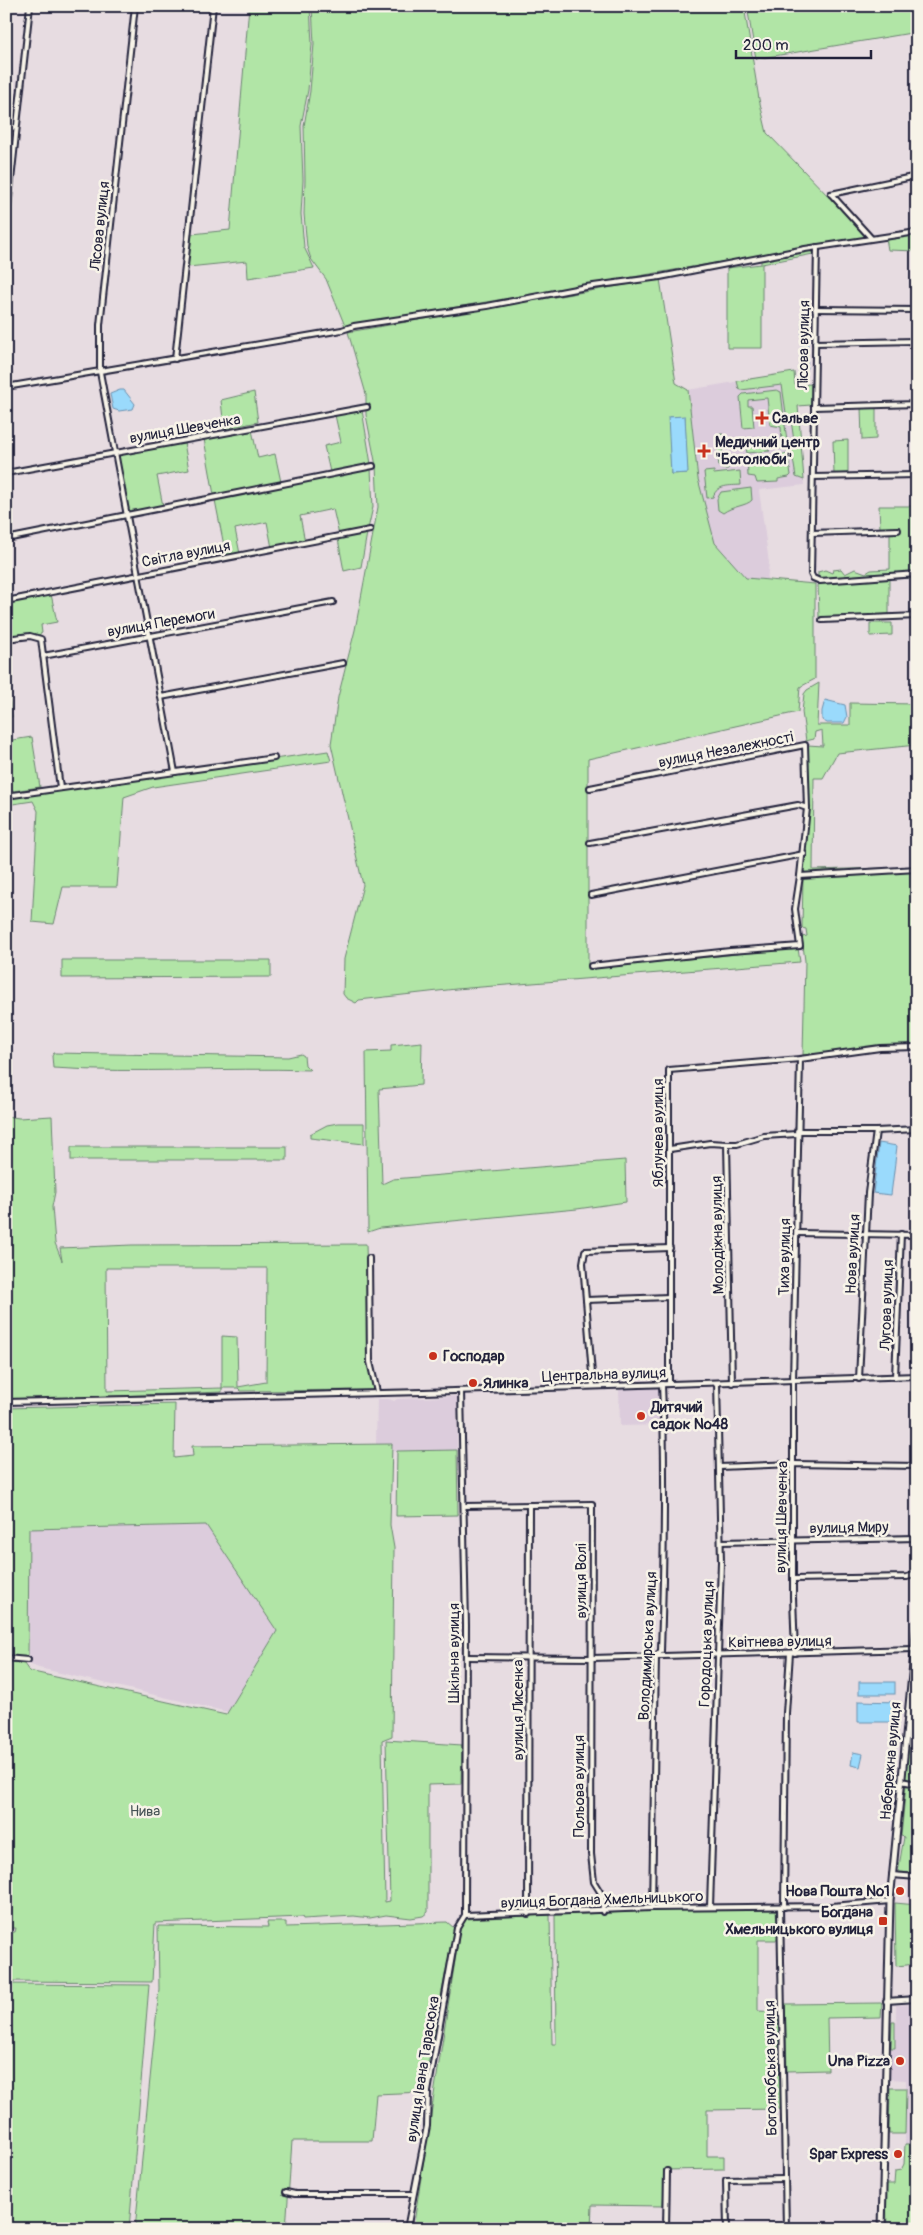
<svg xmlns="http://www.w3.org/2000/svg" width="923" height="2235" font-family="Pangolin,sans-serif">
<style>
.built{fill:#dcccdc}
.green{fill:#b1e5a6;stroke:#6a8470;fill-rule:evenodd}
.water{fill:#9adafc;stroke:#6a90af}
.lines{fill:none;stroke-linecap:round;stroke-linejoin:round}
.street-casing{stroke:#22223b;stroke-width:8}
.secondary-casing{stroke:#22223b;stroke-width:9}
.street{stroke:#f7f3e8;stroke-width:4}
.secondary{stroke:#f7f3e8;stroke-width:5}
.poi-dot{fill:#c8321e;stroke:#f7f3e8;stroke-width:2}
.labels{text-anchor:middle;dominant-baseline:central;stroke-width:5;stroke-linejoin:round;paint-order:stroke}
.street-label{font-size:15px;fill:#22223b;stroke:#f7f3e8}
.poi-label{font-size:15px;font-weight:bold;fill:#22223b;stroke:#f7f3e8;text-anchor:start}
.park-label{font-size:15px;fill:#465356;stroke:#f7f3e8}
</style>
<rect width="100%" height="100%" fill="#e7dce1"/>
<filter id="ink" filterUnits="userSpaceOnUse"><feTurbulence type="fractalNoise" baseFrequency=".02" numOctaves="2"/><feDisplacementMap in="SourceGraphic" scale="10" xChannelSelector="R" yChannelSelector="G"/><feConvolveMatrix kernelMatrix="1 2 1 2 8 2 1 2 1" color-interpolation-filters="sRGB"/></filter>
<g filter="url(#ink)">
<g class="built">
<polygon points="794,372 804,485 759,490 769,563 767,580 746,578 715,544 698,479 688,390"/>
<polygon points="619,1388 659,1388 661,1425 620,1426"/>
<polygon points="457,1396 457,1450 392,1451 392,1444 376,1444 377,1399 389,1399 394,1401 397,1399"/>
<polygon points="206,1525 277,1631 228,1712 39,1668 29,1664 29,1529"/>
<polygon points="909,1879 917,1880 917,1905 908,1904"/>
<polygon points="917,2004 917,2144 905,2144 906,2080 890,2079 891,2048 895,2047 896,2005"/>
</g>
<g class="green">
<polygon points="249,6 310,6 312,44 308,90 301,126 303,180 301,214 304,247 314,268 248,278 247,261 188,267 192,234 230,230"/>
<polygon points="312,6 744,6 759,99 767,133 868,237 345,326 326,279 311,259 307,247 304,214 305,180 304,126 310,91 314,44"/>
<polygon points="747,6 917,6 917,32 756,59"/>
<polygon points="917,233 917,251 888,250 886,238"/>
<polygon points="812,250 813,254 762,264 762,348 727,348 727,268 761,264 761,259"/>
<path d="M 660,279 L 676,383 L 688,390 L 698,479 L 715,543 L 746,578 L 815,584 L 815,679 L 800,687 L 798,712 L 588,759 L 588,969 L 798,948 L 800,962 L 456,989 L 359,1000 L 356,1003 L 346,998 L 343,994 L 344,959 L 363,885 L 331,744 L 338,697 L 355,630 L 378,507 L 376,466 L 366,415 L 366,394 L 348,332 ZM 669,417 L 685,417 L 687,473 L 671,474 Z"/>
<polygon points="794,372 795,385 811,384 811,405 798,406 804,480 796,477 790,441 794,441 791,420 787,420 782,385 741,390 739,389 737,381"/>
<polygon points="777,390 781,392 788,450 778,448 777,441 782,440 781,427 770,425 767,398 748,400 748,406 752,406 754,427 743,428 740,397 743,394"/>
<polygon points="254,392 258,422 224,429 221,400"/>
<polygon points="861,407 876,408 876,439 862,440"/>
<polygon points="362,410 371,464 330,472 324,446 341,442 335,415"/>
<polygon points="252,430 258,458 275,454 281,482 214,495 204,439"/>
<polygon points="718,434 723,434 723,438 721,439 724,463 727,463 728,469 722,469 719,466 716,437"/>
<polygon points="848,440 848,473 834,474 833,441"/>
<polygon points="184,443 189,470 157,476 163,506 129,512 118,455"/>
<polygon points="762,446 770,451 747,453 746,448"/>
<polygon points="785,454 788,456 791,475 789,477 778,479 778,482 757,483 755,477 748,476 747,457"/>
<polygon points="371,469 373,507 368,529 339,535 333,509 300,516 305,542 272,548 267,522 235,529 240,554 226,556 215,500"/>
<path d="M 714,471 L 714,474 L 740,471 L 741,485 C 730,486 717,484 713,497 L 707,498 L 704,472 Z"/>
<path d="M 751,488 L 752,500 C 747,506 732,506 723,513 L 718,510 L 717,499 L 721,492 Z"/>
<polygon points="879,506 917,506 917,578 889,579 889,614 819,618 818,583 822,583 818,579 818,572 825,570 832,573 833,570 841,569 845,574 855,569 866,573 871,570 890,569 890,532 896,528 880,528"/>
<polygon points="367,533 361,567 344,571 338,539"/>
<polygon points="51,594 57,622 41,625 42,633 37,636 6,636 6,603"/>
<polygon points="870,623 892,623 892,635 870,636"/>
<polygon points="6,673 12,717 6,718"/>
<polygon points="819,683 817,725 850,725 850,703 917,704 917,745 837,753 823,778 814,778 813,870 917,867 807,874 803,870 809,808 808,745 823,746 822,730 815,732 814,739 806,741 802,712 804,694 807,690"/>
<polygon points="32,737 40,787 6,792 6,741"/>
<polygon points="328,751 331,761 153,787 124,797 117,887 63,887 54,924 32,922 38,811 33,801 6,805 6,799"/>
<polygon points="917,870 917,1045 803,1055 805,961 802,937 807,936 806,929 802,928 803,877"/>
<polygon points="62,960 271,960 271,977 62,978"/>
<polygon points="422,1042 421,1085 379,1089 382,1184 393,1179 625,1160 626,1202 577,1209 380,1228 368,1232 366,1052 391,1051 391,1045"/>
<path d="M 54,1053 L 288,1057 L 301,1054 L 304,1056 L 305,1065 L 310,1070 C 224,1067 139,1074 53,1068 L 52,1056 Z"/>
<path d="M 6,1116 L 19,1118 L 52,1116 L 55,1192 L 52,1207 L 55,1243 L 62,1261 L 60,1248 L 132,1245 L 366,1244 L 369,1361 L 375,1386 L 374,1390 L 241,1391 L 238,1388 L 222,1388 L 222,1392 L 6,1400 ZM 106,1268 L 267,1268 L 266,1382 L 238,1387 L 237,1337 L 222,1336 L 222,1388 L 107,1391 Z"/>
<polygon points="338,1123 364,1123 364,1144 310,1138 310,1134 327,1125"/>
<rect x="71" y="1147" width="216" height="13"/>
<polygon points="175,1404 174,1458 193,1456 192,1446 392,1444 390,1525 394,1548 392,1736 382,1740 385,1902 390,1901 386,1740 462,1745 461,1784 428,1785 428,1912 423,1916 411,1918 386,1915 370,1918 354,1916 303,1919 302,1917 155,1923 152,1982 6,1981 6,1932 15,1932 16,1928 6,1928 6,1661 24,1664 29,1671 226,1715 277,1631 206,1525 29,1529 28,1658 6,1655 6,1408"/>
<polygon points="457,1450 458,1515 396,1516 397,1451"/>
<polygon points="917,1665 917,1780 905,1779"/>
<polygon points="906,1785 917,1787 917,1873 898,1872 904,1837 901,1836"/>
<polygon points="895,1903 917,1905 917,1964 896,1966"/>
<polygon points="708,1909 776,1909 778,1940 758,1940 758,2011 779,2012 781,2109 707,2110 707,2156 724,2156 724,2169 665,2170 663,2206 592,2205 591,2229 413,2229 460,1929 466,1919 550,1915 552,2044 556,2044 555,1915"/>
<polygon points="267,1922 286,1922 286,1927 447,1922 454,1928 423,2092 376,2094 372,2141 292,2141 286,2229 135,2229 159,1989 158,1926 268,1927"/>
<polygon points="6,1984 149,1985 129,2229 6,2229"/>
<polygon points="882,2003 881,2017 827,2018 828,2070 787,2071 785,2004"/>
<polygon points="892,2022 895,2022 895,2048 891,2048"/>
<polygon points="890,2088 906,2088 905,2134 889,2134"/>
<polygon points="905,2144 917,2144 917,2229 887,2229 886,2184 894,2184 895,2171 901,2170 904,2164"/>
</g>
<g class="water">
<polygon points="802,319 808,319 807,368 802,368"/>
<polygon points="120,390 124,390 135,404 133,409 119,411 113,409 110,394"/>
<polygon points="685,416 688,473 671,474 668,417"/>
<polygon points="825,700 845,705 847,717 844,723 827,723 822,720 822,711"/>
<polygon points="879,1143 897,1146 891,1195 873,1193"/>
<rect x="859" y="1682" width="36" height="12"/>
<polygon points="858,1701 898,1702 897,1722 858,1722"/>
<polygon points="853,1752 863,1754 860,1767 851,1765"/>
</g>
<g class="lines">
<g class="street-casing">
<g id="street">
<polyline points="135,6 100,325 100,372 175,772"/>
<polyline points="6,129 16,127"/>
<polyline points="831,194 917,176"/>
<polyline points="831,194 871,238"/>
<polyline points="6,226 30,6"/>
<polyline points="817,247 811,574 813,578 820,581 917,574"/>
<polyline points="815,309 917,310"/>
<polyline points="815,343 917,341"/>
<polyline points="175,359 213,6"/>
<polyline points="6,387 342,330 354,326 487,306 586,287 660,277 805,249 917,232"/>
<polyline points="814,407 917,404"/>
<polyline points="6,473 367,407"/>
<polyline points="813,477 917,475"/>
<polyline points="812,533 898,530"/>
<polyline points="6,539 373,466"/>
<polyline points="6,601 370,530"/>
<polyline points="822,620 917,616"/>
<polyline points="6,639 30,636 41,639 60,788"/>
<polyline points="43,656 333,602"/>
<polyline points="161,697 343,663"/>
<polyline points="590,788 805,745 807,808 800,876"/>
<polyline points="6,796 274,758"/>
<polyline points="590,843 798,805 807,808"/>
<polyline points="591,895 804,854"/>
<polyline points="591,966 730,951 800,946 795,909 800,876 917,869"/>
<polyline points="797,1131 876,1131 917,1129"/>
<polyline points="727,1144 737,1144 764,1136 797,1134"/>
<polyline points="670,1149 710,1143 727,1144 732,1383"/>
<polyline points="797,1233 917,1235"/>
<polyline points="369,1258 370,1362 377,1392"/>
<polyline points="586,1300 669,1297"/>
<polyline points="895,1377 901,1234"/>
<polyline points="859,1379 868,1193 876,1131"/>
<polyline points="669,1384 669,1070 800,1059 880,1048 917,1047"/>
<polyline points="593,1386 583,1263 585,1251 670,1248"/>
<polyline points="461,1391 466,1625 465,1915"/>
<polyline points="6,1402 423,1392 917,1376"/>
<polyline points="719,1467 794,1464 917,1466"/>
<polyline points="464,1506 592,1504 591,1854 594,1882 602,1895 603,1912"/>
<polyline points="721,1542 917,1538"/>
<polyline points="793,1579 907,1577 914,1575 917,1560"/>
<polyline points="795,1653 793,1597 793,1381 800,1059"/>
<polyline points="466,1657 592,1658 914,1649"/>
<polyline points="6,1658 28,1660"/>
<polyline points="901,1781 917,1784"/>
<polyline points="892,1875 917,1877"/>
<polyline points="710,1907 721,1562 717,1383"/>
<polyline points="780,1907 786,2229"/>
<polyline points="784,1907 786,1713 790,1653"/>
<path d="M 652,1908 L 656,1656 L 661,1651 C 664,1562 666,1473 662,1384"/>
<polyline points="528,1914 529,1505"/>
<polyline points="465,1915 652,1908 832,1906 890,1901"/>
<polyline points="886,2001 917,1999"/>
<polyline points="286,2192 295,2194 413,2194"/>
<polyline points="407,2229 427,2126 428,2092 457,1928 465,1915"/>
<polyline points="666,2229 667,2171"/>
<polyline points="727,2229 726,2180 785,2179"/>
</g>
</g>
<g class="secondary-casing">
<polyline id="secondary" points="882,2229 890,1901 917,1623"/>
</g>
<use href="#street" class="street"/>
<use href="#secondary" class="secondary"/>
</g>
</g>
<g class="poi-dot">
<path d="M759.5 410.5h5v5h5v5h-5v5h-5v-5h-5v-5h5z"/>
<path d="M701.5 443.5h5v5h5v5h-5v5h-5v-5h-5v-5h5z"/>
<circle cx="433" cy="1356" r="5"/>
<circle cx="473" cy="1383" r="5"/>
<circle cx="641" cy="1416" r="5"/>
<circle cx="900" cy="1891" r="5"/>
<rect x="878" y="1916" width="10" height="10" rx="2.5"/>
<circle cx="900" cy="2061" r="5"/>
<circle cx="898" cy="2154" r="5"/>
</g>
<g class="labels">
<g class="street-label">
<text transform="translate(100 226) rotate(-84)">Лісова вулиця</text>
<text transform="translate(804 345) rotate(-89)">Лісова вулиця</text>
<text transform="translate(185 429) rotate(-10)">вулиця Шевченка</text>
<text transform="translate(186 554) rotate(-11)">Світла вулиця</text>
<text transform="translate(161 623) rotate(-10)">вулиця Перемоги</text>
<text transform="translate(726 750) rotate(-11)">вулиця Незалежності</text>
<text transform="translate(658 1133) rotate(-90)">Яблунева вулиця</text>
<text transform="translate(718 1235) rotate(-91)">Молодіжна вулиця</text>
<text transform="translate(853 1254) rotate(-87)">Нова вулиця</text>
<text transform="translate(785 1257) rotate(-89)">Тиха вулиця</text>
<text transform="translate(887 1305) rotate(-88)">Лугова вулиця</text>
<text transform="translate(604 1375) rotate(-2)">Центральна вулиця</text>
<text transform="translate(782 1517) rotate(-89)">вулиця Шевченка</text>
<text transform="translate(849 1528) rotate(-1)">вулиця Миру</text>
<text transform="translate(581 1581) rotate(-90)">вулиця Волі</text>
<text transform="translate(780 1642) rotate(-1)">Квітнева вулиця</text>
<text transform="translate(707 1644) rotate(-88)">Городоцька вулиця</text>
<text transform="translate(648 1646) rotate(-87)">Володимирська вулиця</text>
<text transform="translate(454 1653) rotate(-90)">Шкільна вулиця</text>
<text transform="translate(518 1710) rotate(-90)">вулиця Лисенка</text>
<text transform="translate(891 1761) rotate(-85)">Набережна вулиця</text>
<text transform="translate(579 1786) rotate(-90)">Польова вулиця</text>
<text transform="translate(602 1900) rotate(-2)">вулиця Богдана Хмельницького</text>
<text transform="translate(771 2068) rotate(-91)">Боголюбська вулиця</text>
<text transform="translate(423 2069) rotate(-81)">вулиця Івана Тарасюка</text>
</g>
<g class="poi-label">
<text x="772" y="418">Сальве</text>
<text x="715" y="442">Медичний центр<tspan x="715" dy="17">"Боголюби"</tspan></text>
<text x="443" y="1356">Господар</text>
<text x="483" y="1383">Ялинка</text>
<text x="651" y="1407">Дитячий<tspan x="651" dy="17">садок №48</tspan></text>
<text x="890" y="1891" text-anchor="end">Нова Пошта №1</text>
<text x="873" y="1912" text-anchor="end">Богдана<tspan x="873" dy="17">Хмельницького вулиця</tspan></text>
<text x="890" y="2061" text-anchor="end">Una Pizza</text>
<text x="888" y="2154" text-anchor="end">Spar Express</text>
</g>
<g class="park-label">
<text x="145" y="1811">Нива</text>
</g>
</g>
<rect width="923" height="2235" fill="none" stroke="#f7f3e8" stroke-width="25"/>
<rect x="12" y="12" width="898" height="2210" fill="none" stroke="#22223b" stroke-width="2" filter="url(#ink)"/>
<path d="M736 50v8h135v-8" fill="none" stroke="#22223b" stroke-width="2.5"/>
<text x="743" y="50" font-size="15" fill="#22223b" stroke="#f7f3e8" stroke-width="4" paint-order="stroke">200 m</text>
</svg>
